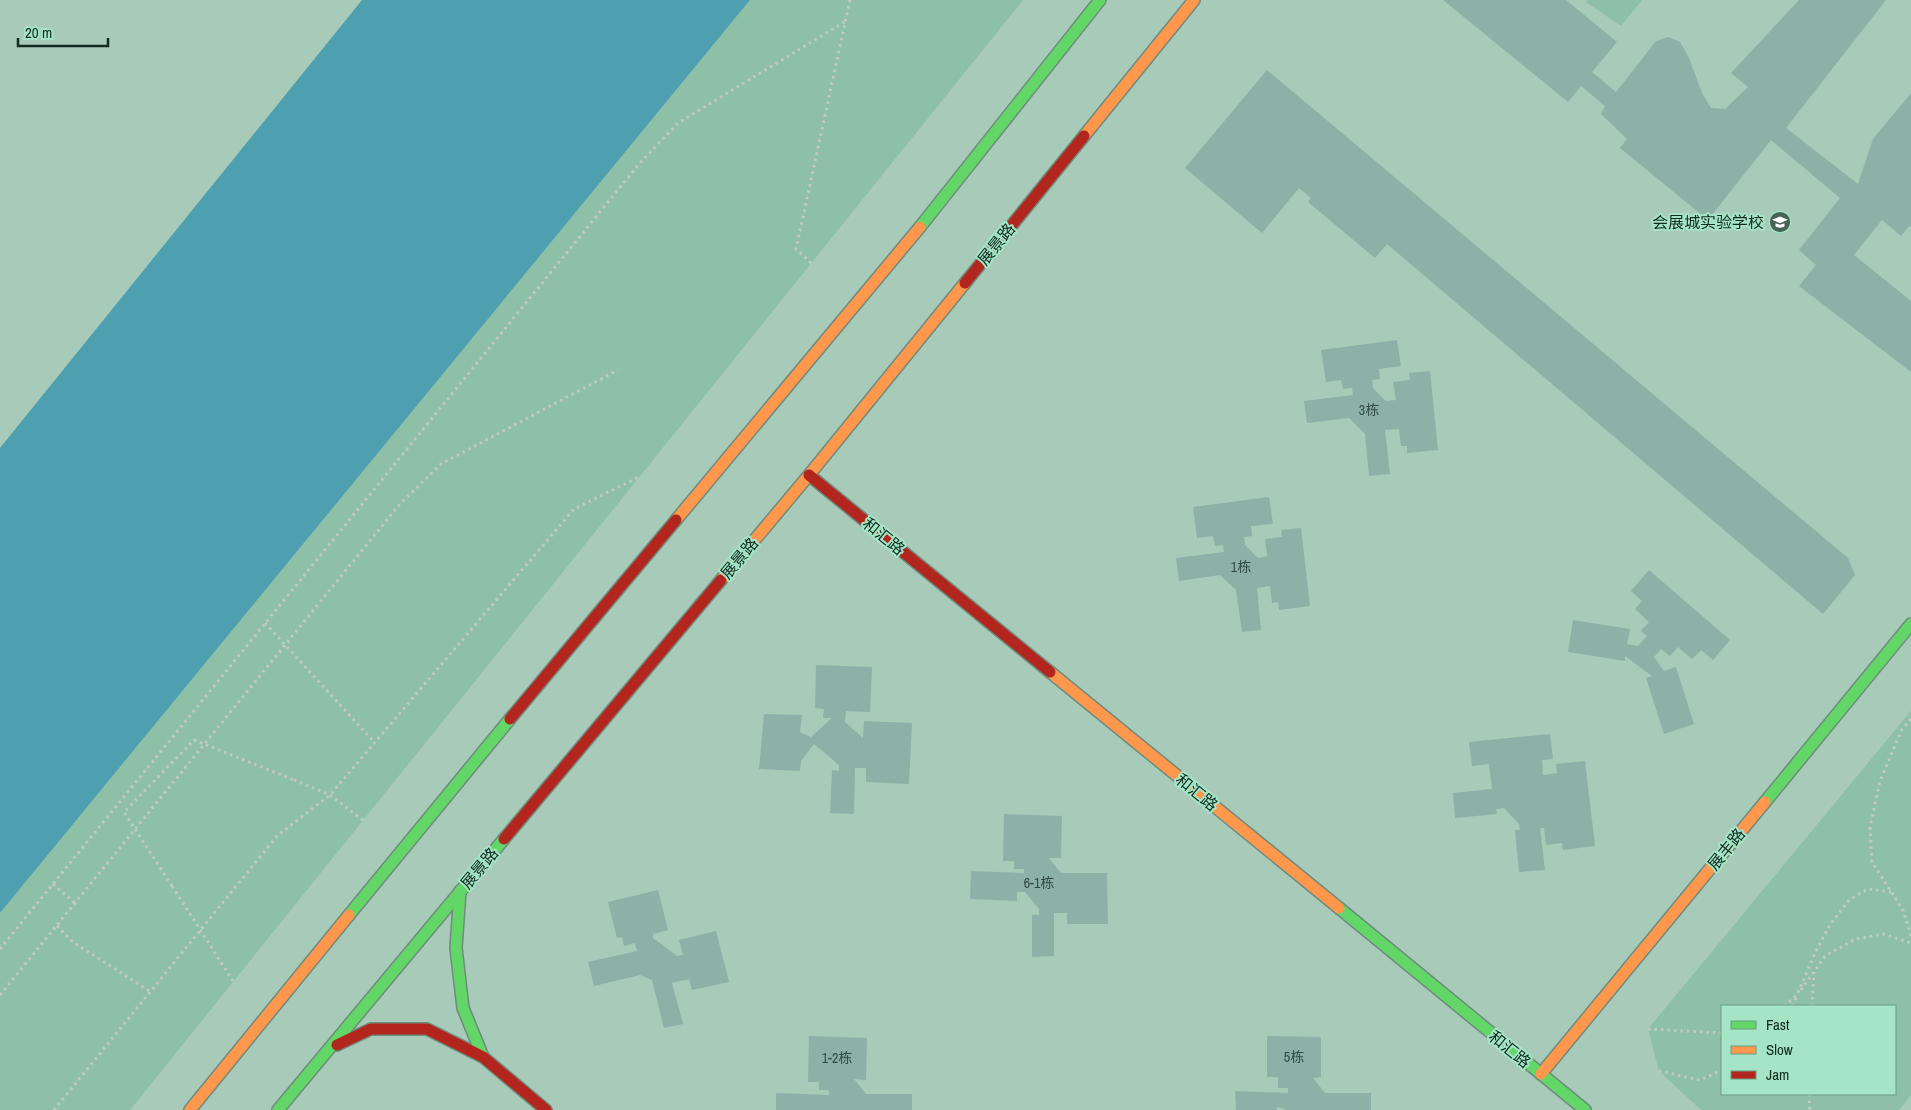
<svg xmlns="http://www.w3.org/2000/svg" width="1911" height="1110" font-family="'Archivo Narrow','Noto Sans SC',sans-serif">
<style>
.green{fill:#8ebfa7;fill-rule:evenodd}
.water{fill:#4e9faf}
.building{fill:#8db1a7}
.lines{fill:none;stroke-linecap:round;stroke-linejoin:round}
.fast-casing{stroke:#6f8b7e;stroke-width:14}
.slow-casing{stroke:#6f8b7e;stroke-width:14}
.jam-casing{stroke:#6f8b7e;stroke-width:14}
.path{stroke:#c0cbc6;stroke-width:3;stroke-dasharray:2.5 4;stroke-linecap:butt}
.fast{stroke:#63d668;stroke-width:11}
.slow{stroke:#ff974d;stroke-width:11}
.jam{stroke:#b3261e;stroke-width:11}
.path-bridge{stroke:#c0cbc6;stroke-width:3;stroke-dasharray:2.5 4;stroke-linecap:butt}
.labels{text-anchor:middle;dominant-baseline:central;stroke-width:4;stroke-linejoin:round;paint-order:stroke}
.number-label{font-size:14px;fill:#304c42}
.poi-label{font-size:16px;fill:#112b20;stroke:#a5e5c6;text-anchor:end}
.street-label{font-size:16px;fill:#112b20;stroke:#a5e5c6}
</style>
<rect width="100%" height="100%" fill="#a7cab9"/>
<g class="green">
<polygon points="750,0 1023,0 130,1110 0,1110 0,913"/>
<polygon points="1588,0 1642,0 1621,26 1586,2"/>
<path d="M 1911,711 L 1911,1095 L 1899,1110 L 1701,1110 L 1659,1071 L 1648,1029 ZM 1722,1006 L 1895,1006 L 1895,1094 L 1722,1094 Z"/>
</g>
<polygon class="water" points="362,0 750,0 0,913 0,448"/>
<g class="building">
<polygon points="1443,0 1566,0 1617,42 1592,72 1616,92 1656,41 1668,37 1680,42 1689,58 1702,93 1711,108 1725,109 1748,87 1731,73 1799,0 1886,0 1786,128 1858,184 1873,139 1911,93 1911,227 1909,226 1901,236 1882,220 1854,255 1911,301 1911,372 1799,286 1816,265 1799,250 1840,198 1771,140 1708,220 1620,148 1627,139 1601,114 1605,106 1581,86 1568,102"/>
<polygon points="1267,70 1848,558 1855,575 1823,614 1387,244 1375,258 1308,202 1311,198 1299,188 1262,233 1185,168"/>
<polygon points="1397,340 1401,366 1379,369 1380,379 1372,380 1373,388 1386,401 1396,400 1393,382 1410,380 1409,373 1430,371 1438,450 1407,453 1407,446 1401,446 1399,429 1385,430 1390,474 1369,476 1365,434 1349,418 1307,423 1304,401 1353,395 1352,388 1343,389 1341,380 1326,382 1321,350"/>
<polygon points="1269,497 1273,524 1251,526 1252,536 1244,537 1245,545 1258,558 1267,556 1265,539 1282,537 1281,530 1301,528 1310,606 1279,610 1278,602 1272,603 1270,586 1257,588 1261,630 1242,632 1236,590 1220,575 1179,581 1176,558 1224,552 1223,545 1215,546 1213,536 1197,538 1193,507"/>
<polygon points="1649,570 1730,640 1713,660 1701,650 1692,659 1678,647 1670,656 1661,649 1654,657 1664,671 1676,667 1694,724 1664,734 1646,678 1652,676 1625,656 1625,661 1568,652 1573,620 1630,629 1627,644 1638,646 1647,636 1641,631 1649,622 1635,609 1642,601 1631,591"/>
<polygon points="816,665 872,667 870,712 846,711 845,722 863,738 864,721 912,723 909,784 866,782 866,768 855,768 854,814 830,813 832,770 839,771 839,765 814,744 801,761 800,771 759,769 764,714 802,715 800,732 811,737 832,718 823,718 824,709 815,708"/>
<polygon points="1550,734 1553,759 1542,760 1543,775 1557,773 1556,764 1585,761 1595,846 1563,850 1562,843 1546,845 1544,828 1540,828 1545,870 1519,872 1515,830 1520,830 1519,824 1504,808 1496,809 1497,814 1455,818 1453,793 1492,789 1489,764 1472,766 1469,742"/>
<polygon points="1004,814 1062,816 1061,858 1049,858 1061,873 1107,873 1108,924 1067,924 1067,913 1054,913 1054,956 1032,957 1032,915 1039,915 1039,909 1025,892 1017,892 1017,901 970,899 971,871 1024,873 1024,869 1014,869 1014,861 1003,861"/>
<polygon points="658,890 668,930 653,934 653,938 677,956 683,955 679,940 716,931 729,982 692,990 689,979 672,983 683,1024 664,1028 652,980 640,975 594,986 588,962 637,951 635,943 624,946 622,937 617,938 608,902"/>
<polygon points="809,1036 867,1038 866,1080 854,1079 866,1094 912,1094 912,1110 776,1110 776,1093 829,1095 829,1090 819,1090 819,1082 808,1082"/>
<polygon points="1267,1036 1321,1037 1321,1077 1313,1078 1325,1093 1371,1093 1371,1110 1287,1110 1277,1107 1277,1110 1236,1110 1235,1091 1288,1093 1288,1088 1278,1088 1278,1077 1267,1077"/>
</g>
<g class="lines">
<g class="fast-casing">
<g id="fast">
<polyline points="920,227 1100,0"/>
<polyline points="1765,802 1911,624"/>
<polyline points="460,891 456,948 463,1008 483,1057"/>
<polyline points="1339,908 1585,1110"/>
<polyline points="349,915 510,719"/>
<polyline points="278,1110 504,839"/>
</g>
</g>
<g class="slow-casing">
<g id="slow">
<polyline points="1084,136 1194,0"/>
<polyline points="676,520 920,227"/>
<polyline points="721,580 809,475 965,283"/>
<polyline points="1050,672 1339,908"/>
<polyline points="1541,1074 1765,802"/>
<polyline points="190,1110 349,915"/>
</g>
</g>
<g class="jam-casing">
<g id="jam">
<polyline points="965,283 1084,136"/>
<polyline points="809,475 1050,672"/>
<polyline points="510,719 676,520"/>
<polyline points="504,839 721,580"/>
<polyline points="337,1045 371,1029 427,1029 483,1057 546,1110"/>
</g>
</g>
<g class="path">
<polyline points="811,263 796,249 850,0"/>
<polyline points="265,623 375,743"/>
<polyline points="1911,719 1902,729 1880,781 1870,828 1872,862 1903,910 1911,936"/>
<polyline points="294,780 330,795 363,820"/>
<polyline points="53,884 75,903"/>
<polyline points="172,886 233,981"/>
<polyline points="57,926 73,942 151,992"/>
<polyline points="0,949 639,164 678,123 846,21"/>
<polyline points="1801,990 1826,955 1856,939 1883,934 1911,943"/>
<polyline points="0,995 399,505 441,464 618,370"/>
<polyline points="1784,1006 1797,995 1815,953 1831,923 1850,899 1868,889 1891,892"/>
<polyline points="1792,1006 1796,998"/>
<polyline points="1812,1006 1814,972"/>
<polyline points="1648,1029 1722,1033"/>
<polyline points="1659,1071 1700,1080 1722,1070"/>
<polyline points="1809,1094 1810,1110"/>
<polyline points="54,1110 277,836 330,795 574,509 639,477"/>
</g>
<use href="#fast" class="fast"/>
<use href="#slow" class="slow"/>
<use href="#jam" class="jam"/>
<polyline class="path-bridge" points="172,886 124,812 194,740 294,780"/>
</g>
<defs>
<g id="school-disc" transform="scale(1.125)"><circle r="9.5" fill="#466356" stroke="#a5e5c6"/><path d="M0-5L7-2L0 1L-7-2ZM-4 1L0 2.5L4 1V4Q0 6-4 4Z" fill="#fff"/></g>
</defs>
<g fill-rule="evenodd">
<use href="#school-disc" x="1780" y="222"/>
</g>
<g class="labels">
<g class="number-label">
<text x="1369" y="410">3栋</text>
<text x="1241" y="567">1栋</text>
<text x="1039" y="883">6-1栋</text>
<text x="1294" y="1057">5栋</text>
<text x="837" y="1058">1-2栋</text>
</g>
<g class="poi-label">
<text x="1764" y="222">会展城实验学校</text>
</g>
<g class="street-label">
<text transform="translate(996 244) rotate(-51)">展景路</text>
<text transform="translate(884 536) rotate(39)">和汇路</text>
<text transform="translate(739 558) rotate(-50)">展景路</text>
<text transform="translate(1197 792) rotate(39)">和汇路</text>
<text transform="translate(1726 849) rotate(-51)">展丰路</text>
<text transform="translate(479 868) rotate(-50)">展景路</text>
<text transform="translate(1510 1049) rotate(39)">和汇路</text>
</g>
</g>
<rect x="1721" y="1005" width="175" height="90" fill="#a5e5c6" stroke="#6a9b84"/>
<rect x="1731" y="1021" width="25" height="8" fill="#63d668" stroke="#6a9b84"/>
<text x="1766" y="1030" font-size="15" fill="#112b20">Fast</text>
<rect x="1731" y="1046" width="25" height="8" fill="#ff974d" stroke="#6a9b84"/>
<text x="1766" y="1055" font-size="15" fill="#112b20">Slow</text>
<rect x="1731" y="1071" width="25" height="8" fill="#b3261e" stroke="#6a9b84"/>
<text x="1766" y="1080" font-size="15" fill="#112b20">Jam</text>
<path d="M18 38v8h90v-8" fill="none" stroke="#112b20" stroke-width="2.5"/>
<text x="25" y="38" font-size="15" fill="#112b20" stroke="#a5e5c6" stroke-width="4" paint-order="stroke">20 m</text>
</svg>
